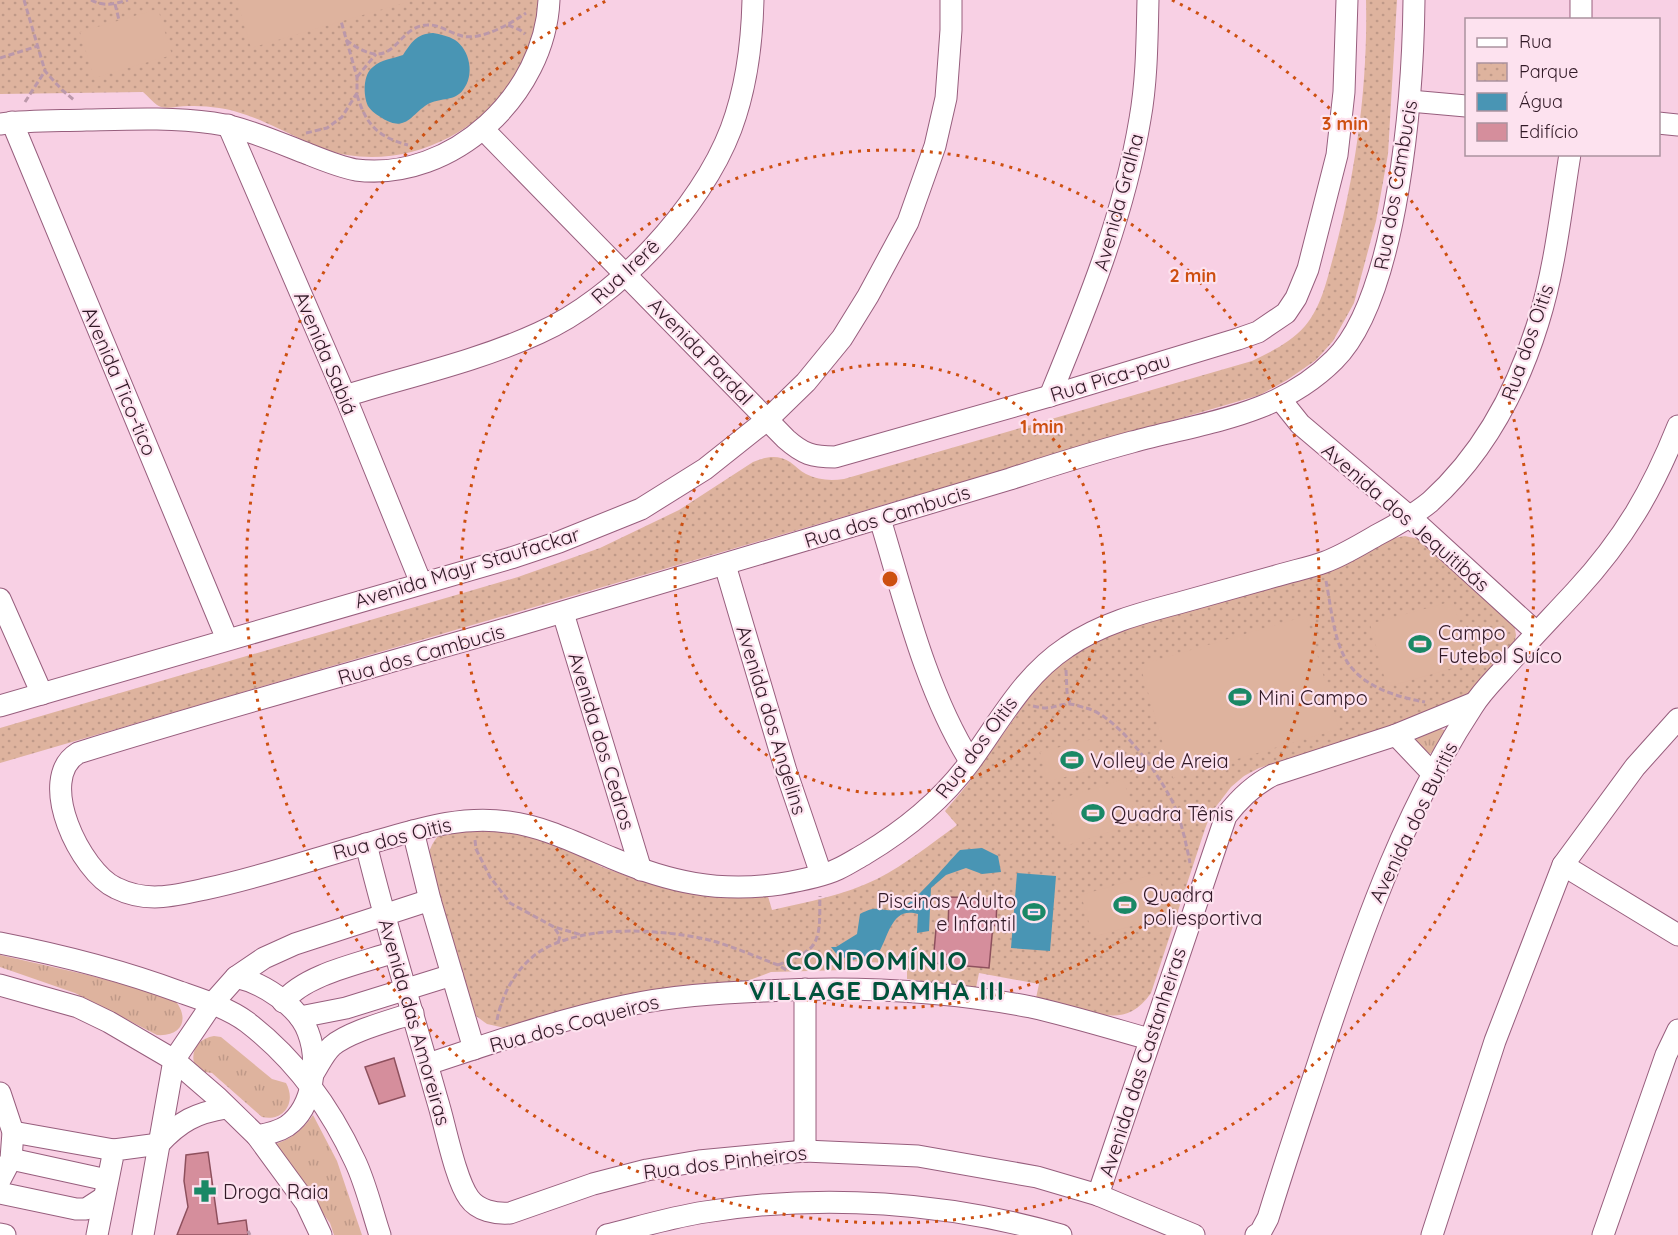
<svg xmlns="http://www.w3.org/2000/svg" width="1678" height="1235" font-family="Quicksand,sans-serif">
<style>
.grass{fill:url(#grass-tufts)}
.park{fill:url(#park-dots)}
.garden{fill:#deb39e}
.water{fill:#4995b4}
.building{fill:#d58e9c;stroke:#8e505d;stroke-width:1.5}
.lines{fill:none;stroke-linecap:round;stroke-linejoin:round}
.minor-casing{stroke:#975e7d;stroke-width:23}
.path{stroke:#bb98aa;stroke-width:3;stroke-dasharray:6 3;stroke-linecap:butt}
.minor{stroke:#fff;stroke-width:21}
.ring{fill:none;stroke:#cd4f10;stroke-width:3;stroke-dasharray:3 6}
.labels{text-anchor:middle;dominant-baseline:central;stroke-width:4.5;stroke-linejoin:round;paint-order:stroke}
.street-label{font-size:20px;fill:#311926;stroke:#fde2ef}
.poi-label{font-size:20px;fill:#311926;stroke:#fde2ef;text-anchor:start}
.district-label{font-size:26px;font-weight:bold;letter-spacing:1.5px;fill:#01533c;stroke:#fde2ef}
.centre{fill:#cd4f10;stroke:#fde2ef;stroke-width:3}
.ring-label{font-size:18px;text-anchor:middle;font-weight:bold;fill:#cd4f10;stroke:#fde2ef;stroke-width:4.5;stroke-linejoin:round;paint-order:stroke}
</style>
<defs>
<pattern id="grass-tufts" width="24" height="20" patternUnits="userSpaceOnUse" patternTransform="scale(1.5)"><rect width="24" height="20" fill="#deb39e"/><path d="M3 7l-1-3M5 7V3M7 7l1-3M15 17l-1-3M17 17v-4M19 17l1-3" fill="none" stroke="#bf9988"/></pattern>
<pattern id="park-dots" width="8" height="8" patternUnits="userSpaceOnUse" patternTransform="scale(1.5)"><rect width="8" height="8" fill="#deb39e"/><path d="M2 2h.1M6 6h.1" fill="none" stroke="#bf9988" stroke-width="1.8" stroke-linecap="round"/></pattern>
</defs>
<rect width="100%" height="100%" fill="#f8d0e4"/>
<g class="grass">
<polygon points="1438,728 1444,730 1446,734 1436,750 1429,754 1415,741 1420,735"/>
<path d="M 0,955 L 88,975 L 172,997 C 190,1015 185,1037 157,1035 L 75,993 L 0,967 Z"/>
<path d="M 214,1036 L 221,1037 L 272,1079 L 286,1083 C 297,1103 283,1122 262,1117 L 212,1073 L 197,1071 C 188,1054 196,1039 214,1036 Z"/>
<path d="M 313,1115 L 337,1161 L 362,1235 L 334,1235 L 330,1223 L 272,1145 C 290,1140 302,1131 313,1115 Z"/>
</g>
<g class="park">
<path d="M 0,0 L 538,0 C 537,25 532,53 518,74 C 483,130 414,166 347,155 C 311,149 274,122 237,112 C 222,107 204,106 188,106 C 180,106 168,109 161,107 C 155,105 148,96 143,92 L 0,94 Z"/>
<path d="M 1366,0 L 1397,0 L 1388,154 L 1376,221 L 1354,303 L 1333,341 L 1316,360 L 1287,380 L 1260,395 L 0,763 L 0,728 L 518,577 L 600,548 L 679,510 L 753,462 C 765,457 778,454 790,462 C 796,466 800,471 806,474 C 818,480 830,481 844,479 L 1252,361 C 1272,351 1290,343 1305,326 C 1322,306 1327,279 1334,254 C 1356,172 1368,85 1366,0 Z"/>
<path d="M 1405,536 L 1418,539 L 1510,615 L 1514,624 L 1516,635 L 1514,646 L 1470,694 L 1423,719 L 1259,768 L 1244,776 L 1231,787 L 1211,813 L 1205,829 L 1151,993 C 1130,1023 1108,1017 1078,1009 C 1064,1005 1050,1002 1036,998 L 1039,984 L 979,973 L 976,988 L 907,979 L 907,964 L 847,961 L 846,970 L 771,972 L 747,981 L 664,991 L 505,1028 L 487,1024 L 476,1016 L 427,865 C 428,853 431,843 440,834 L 497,827 L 564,846 L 602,867 L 641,881 L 683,890 L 767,893 L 772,910 C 807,902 845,895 877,879 C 906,864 931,844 957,825 L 945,811 L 967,785 L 1040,682 L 1056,667 L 1098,639 L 1394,538 Z"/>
</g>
<g class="garden">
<polygon points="237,0 414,0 251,48"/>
<polygon points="158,9 172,55 94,78 80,32"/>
<polygon points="1453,601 1471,663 1387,687 1370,624"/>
<polygon points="1306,616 1339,729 1173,778 1140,665"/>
<polygon points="1097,738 1104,768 1047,781 1040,752"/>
<polygon points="1123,779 1138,823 1062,847 1048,803"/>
<polygon points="1158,873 1170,915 1093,937 1081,895"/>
</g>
<g class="water">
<path d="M 433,33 C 440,34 448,36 455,40 C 470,50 475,75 463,90 C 455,101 441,98 430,103 C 412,112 407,134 382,118 C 377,115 371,111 368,106 C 363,95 363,74 373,67 C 382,59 392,59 403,55 C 412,42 416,34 433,33 Z"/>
<path d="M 982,848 L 998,856 L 1001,872 L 982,874 L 966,868 L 946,875 L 931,888 L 929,931 L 917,933 L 918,914 C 892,906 889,935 879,952 L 853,960 L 838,956 L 831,947 L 836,947 L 857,934 L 860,914 C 879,904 879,912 896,910 C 912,907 947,863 960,850 Z"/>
<polygon points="1017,873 1056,876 1050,951 1011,948"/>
</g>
<g class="building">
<polygon points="949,897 997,899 996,926 993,925 989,968 933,963 936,929 948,930"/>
<polygon points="394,1058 405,1096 379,1104 365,1067"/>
<polygon points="208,1152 218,1224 246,1220 248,1235 177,1235 188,1207 184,1181 186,1155"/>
</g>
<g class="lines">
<g class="minor-casing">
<g id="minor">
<path d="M 1414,0 C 1413,90 1399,296 1334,360 C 1278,416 1205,422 1132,442 C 1091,453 1050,466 1010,479 C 844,528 678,579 512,627 C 367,669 222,708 78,753 C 35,779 81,872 116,888 C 146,903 174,896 205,889 C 259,878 316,858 370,843 C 417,830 459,815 508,822 C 546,827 578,844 612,858 C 669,882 718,893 780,884 C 798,881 821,877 838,869 C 847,865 856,859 865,854 C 905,830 942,800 970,762 C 1000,721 1023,676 1067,647 C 1100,624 1141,613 1179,603 C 1212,594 1244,585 1276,576 C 1292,571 1309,568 1325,562 C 1344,555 1361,544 1379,534 C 1396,525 1414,515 1430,502 C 1483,454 1517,391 1538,323 C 1555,269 1561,210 1570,154"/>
<polyline points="1581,0 1581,20"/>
<polyline points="1410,101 1466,106"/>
<polyline points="12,122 227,639"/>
<polyline points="1658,123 1678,125"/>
<path d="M 0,124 C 29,120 58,121 86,120 C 129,119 171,117 213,123 C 246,128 277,142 308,154 C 323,160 340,167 356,170 C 453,182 545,94 549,0"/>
<polyline points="228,125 345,396 421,583"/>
<path d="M 483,129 L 786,439 C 803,454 812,457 835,457 L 1050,396 L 1238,339 L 1258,332 L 1286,313 L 1296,298 L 1308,269 L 1337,155 L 1344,92 L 1347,0"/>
<path d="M 345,396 C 410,376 478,361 539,333 C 616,299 701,208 731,129 C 746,89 752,43 753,0"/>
<path d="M 1050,396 C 1087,306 1124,216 1140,119 C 1147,80 1147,39 1148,0"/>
<polyline points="1280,399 1300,424 1410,517 1536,632"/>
<path d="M 880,519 C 904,598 926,691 970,761"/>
<polyline points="725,565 786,771 821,874"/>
<polyline points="0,599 42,694"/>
<polyline points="563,613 641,870"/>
<polyline points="0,706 511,558 559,542 641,509 705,469 768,419 806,382 842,338 868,296 908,222 935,146 946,98 951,30 951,0"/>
<polyline points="1396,735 1433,774"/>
<polyline points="413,831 430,900 474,1049"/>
<path d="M 366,844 C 387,930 413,1014 437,1099 C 445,1124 455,1179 469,1198 C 478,1211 496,1214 510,1213 L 593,1184 L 647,1170 L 699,1161 L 805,1151 L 918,1156 L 1037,1177 L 1098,1195 L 1194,1235"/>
<polyline points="1563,865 1678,935"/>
<path d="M 0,943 C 61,955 121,970 180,992 C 203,1000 228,1008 247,1022 C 295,1059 330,1107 355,1161 C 366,1184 372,1211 380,1235"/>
<polyline points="236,977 264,958 295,944 430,900"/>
<polyline points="0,985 78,1007 109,1022 174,1060 218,1098 257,1136 306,1203 321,1235"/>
<path d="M 283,1002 C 305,974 362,963 394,952"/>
<polyline points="300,1017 346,1008 452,975"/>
<path d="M 428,1064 C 492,1043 557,1020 624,1006 C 670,996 717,993 764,991 C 853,986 942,990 1031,1007 C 1071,1016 1110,1028 1149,1039"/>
<path d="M 313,1074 C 319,1065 324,1053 332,1046 C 350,1031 390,1021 413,1013"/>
<polyline points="0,1093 13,1132 11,1159 0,1180"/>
<polyline points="13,1132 114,1150"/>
<path d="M 159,1144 C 180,1121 196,1113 226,1108"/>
<polyline points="805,1151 805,989"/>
<polyline points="11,1159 107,1180"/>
<polyline points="0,1193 76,1209 86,1209 103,1198"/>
<path d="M 1098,1195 L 1226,816 C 1239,799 1253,785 1273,775 L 1396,735 L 1474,703"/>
<polyline points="0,1234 5,1235"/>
<polyline points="97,1235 114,1150 159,1144"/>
<path d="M 143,1235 L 174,1060 L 212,1004 L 236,977 C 262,983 298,1005 308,1032 C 319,1060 314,1107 287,1126 C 278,1132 267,1134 257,1136"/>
<path d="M 607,1235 C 639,1227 672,1217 705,1212 C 823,1193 946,1202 1061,1235"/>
<path d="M 1256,1235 L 1260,1233 L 1268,1218 C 1287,1156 1308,1095 1328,1033 C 1366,920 1407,806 1473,706 C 1481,693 1492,682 1502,671 C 1526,644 1551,618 1576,591 C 1624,539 1652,491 1678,426"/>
<polyline points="1432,1235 1495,1041 1563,865 1635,767 1678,719"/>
<polyline points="1603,1235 1666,1055 1678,1030"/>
</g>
</g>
<g class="path">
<polyline points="24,0 45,71 62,90 74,100"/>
<path d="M 91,0 C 104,7 114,4 128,0"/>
<polyline points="115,4 119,20"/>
<polyline points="508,25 520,30 525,34"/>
<path d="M 346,40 C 397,78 393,27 427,25 C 439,24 450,33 462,36 C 481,41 512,23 526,13"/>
<polyline points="0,58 38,46"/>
<polyline points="357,77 376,54"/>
<path d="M 357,95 C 366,125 378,137 408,145"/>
<polyline points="25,102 45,71"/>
<polyline points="306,133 327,128 342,117 357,93 357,77 341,21"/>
<path d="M 1326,581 C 1331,606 1333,636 1345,658 C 1360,686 1396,697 1425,702"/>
<polyline points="1066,670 1067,692 1070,704"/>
<path d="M 1033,706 C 1052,711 1052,705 1069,704 C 1074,704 1081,707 1086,708 C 1117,716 1155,769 1170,797 C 1180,814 1186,843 1190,863"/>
<polyline points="475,840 476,849 490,877 510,903 554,927 582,935"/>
<polyline points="555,929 560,936 558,943"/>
<path d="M 778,965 C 788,961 800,957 808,950 C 823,940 819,912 820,896"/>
<path d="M 497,1020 C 502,994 516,968 539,952 C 582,924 657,929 705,939 C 730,945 754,956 778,965 L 788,971"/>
<polyline points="248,1231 250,1235"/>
</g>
<use href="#minor" class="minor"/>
</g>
<g class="ring">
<circle cx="890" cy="579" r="215"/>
<circle cx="890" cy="579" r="429"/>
<path d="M1172 0A644 644 0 1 1 608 0"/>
</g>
<defs>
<g id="stadium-bare" transform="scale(1.8)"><path d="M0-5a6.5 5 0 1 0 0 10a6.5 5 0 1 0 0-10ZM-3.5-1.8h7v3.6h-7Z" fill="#1a8866" stroke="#fde2ef" stroke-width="2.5" paint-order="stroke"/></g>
<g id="pharmacy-bare" transform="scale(1.8)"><path d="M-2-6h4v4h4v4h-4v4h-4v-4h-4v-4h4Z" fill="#1a8866" stroke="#fde2ef" stroke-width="2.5" paint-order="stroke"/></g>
</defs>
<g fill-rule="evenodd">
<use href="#stadium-bare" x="1420" y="644"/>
<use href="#stadium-bare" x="1240" y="697"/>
<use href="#stadium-bare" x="1072" y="760"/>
<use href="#stadium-bare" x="1093" y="813"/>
<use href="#stadium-bare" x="1125" y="905"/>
<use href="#stadium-bare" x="1034" y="912"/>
<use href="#pharmacy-bare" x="205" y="1191"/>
</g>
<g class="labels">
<g class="street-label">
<text transform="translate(1395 185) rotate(-80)">Rua dos Cambucis</text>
<text transform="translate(1118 202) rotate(-75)">Avenida Gralha</text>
<text transform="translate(625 271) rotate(-43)">Rua Irerê</text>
<text transform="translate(1527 342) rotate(-71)">Rua dos Oitis</text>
<text transform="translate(701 351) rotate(46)">Avenida Pardal</text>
<text transform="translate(326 353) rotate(67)">Avenida Sabiá</text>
<text transform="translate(1110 377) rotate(-17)">Rua Pica-pau</text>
<text transform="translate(120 381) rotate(67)">Avenida Tico-tico</text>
<text transform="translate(887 516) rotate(-17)">Rua dos Cambucis</text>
<text transform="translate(1406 517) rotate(41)">Avenida dos Jequitibás</text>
<text transform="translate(467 567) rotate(-17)">Avenida Mayr Staufackar</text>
<text transform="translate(421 654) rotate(-16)">Rua dos Cambucis</text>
<text transform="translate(772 720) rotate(73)">Avenida dos Angelins</text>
<text transform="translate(602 741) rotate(73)">Avenida dos Cedros</text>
<text transform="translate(976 747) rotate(-53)">Rua dos Oitis</text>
<text transform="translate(1413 822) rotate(-64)">Avenida dos Buritis</text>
<text transform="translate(392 838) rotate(-14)">Rua dos Oitis</text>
<text transform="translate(415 1022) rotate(74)">Avenida das Amoreiras</text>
<text transform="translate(574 1023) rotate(-15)">Rua dos Coqueiros</text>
<text transform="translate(1142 1062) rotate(-72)">Avenida das Castanheiras</text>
<text transform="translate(725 1162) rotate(-7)">Rua dos Pinheiros</text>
</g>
<g class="poi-label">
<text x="1438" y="632">Campo<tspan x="1438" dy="23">Futebol Suíco</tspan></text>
<text x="1258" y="697">Mini Campo</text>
<text x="1090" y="760">Volley de Areia</text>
<text x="1111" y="813">Quadra Tênis</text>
<text x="1143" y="894">Quadra<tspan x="1143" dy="23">poliesportiva</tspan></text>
<text x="1016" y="900" text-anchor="end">Piscinas Adulto<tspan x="1016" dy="23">e Infantil</tspan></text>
<text x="223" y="1191">Droga Raia</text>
</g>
<g class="district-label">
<text x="877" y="960">CONDOMÍNIO<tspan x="877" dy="30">VILLAGE DAMHA III</tspan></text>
</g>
</g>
<circle cx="890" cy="579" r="9" class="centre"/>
<g class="ring-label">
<text x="1345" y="130">3 min</text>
<text x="1193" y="282">2 min</text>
<text x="1042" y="433">1 min</text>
</g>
<rect x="1465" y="18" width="195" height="138" fill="#fde2ef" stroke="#ab929f" stroke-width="1.5"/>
<rect x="1477" y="38" width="30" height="9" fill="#ffffff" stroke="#ab929f" stroke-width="1.5"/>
<text x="1519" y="48" font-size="18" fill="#311926">Rua</text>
<rect x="1477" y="63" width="30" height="18" fill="url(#park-dots)" stroke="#ab929f" stroke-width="1.5"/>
<text x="1519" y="78" font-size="18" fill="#311926">Parque</text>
<rect x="1477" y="93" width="30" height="18" fill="#4995b4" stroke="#ab929f" stroke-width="1.5"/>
<text x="1519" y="108" font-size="18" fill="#311926">Água</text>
<rect x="1477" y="123" width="30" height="18" fill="#d58e9c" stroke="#ab929f" stroke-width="1.5"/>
<text x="1519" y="138" font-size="18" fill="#311926">Edifício</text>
</svg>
